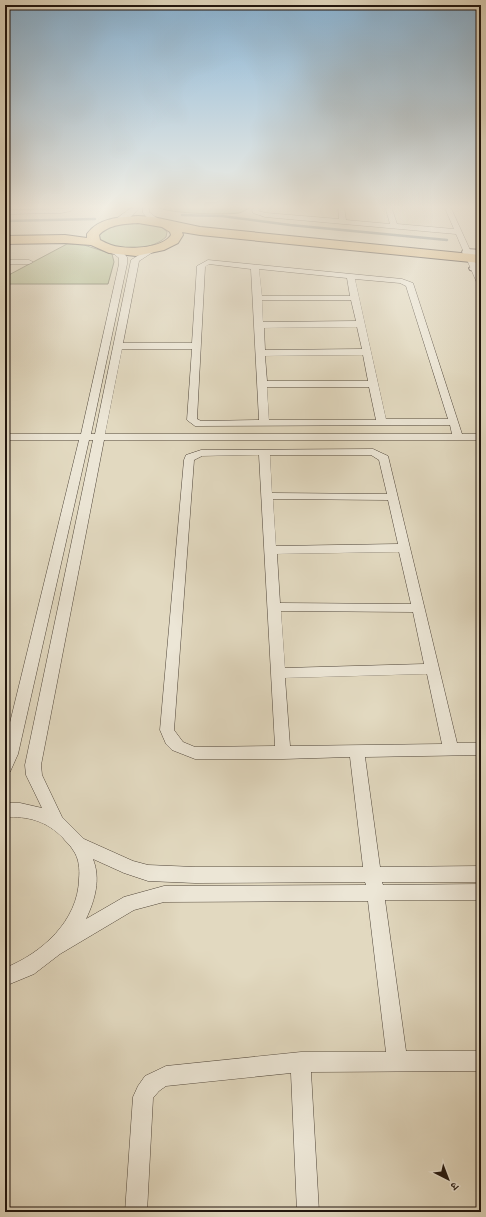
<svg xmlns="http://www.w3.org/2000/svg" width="486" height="1217" font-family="Alegreya,'Noto Serif Devanagari',serif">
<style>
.green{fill:#b4bf92;stroke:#6a6a50}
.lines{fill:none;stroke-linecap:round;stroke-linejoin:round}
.stream{stroke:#6a7678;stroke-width:2.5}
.street-casing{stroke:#50463a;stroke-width:1}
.secondary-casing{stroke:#20150e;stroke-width:2}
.highway-casing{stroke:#20150e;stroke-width:2}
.street{fill:#ece6d6;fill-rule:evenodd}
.secondary{fill:#ece6d6;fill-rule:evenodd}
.highway{fill:#e1bc80;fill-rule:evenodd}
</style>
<rect width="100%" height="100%" fill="#e2d9c0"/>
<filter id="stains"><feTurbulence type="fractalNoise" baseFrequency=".005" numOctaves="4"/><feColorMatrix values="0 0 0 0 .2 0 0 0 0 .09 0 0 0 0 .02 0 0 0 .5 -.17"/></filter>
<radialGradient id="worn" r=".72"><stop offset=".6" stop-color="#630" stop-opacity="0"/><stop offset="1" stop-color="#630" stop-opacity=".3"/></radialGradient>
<g class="green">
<path d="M 156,206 L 253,206 C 249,208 243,212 239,213 C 226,215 164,214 156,206 Z"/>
<path d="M 132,222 C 144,223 158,222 167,232 L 166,237 C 154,248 129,252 113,247 C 108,245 103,242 99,240 L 98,235 L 109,226 Z"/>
<polygon points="67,244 84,245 112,254 114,262 108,284 5,284 5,277"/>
</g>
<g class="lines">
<g class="stream">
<polyline points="182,215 222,216 290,225 447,240"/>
<polyline points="5,221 95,219"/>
<polyline points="479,243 481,243"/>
</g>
<g class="street-casing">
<g id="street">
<polygon points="69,206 76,206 71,211 61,213 5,214 5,210 61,209 67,208"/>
<path d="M 134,206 L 140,206 C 136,213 125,224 116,223 L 116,219 Z"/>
<polygon points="143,206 149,206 149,212 158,219 158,223 152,223 143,213"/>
<polygon points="257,206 264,206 258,211 266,213 339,219 338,206 344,206 346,220 390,224 385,206 391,206 397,224 454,229 444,206 450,206 481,274 481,285 477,283 456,234 265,217 253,213 252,210"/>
<path d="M 106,247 C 114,246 122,251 127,257 L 127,264 L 91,434 L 95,434 L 131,260 L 150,248 L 154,250 L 153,252 L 139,261 L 123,343 L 192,343 L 197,266 L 208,260 L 402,279 L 413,283 L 462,434 L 481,434 L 481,440 L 104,440 L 41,765 L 42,775 L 62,817 L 84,839 L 133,861 L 148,865 L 195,867 L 363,867 L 350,757 L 283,759 L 195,759 L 172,750 L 166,744 L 160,730 L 184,460 L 186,455 L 201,450 L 373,449 L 388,456 L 457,743 L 481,743 L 481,755 L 365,757 L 380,867 L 481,866 L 481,882 L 382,882 L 383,885 L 481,884 L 481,900 L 385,900 L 406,1051 L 481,1051 L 481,1071 L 311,1072 L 319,1212 L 297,1212 L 291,1073 L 166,1086 L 159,1091 L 153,1098 L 147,1212 L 125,1212 L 133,1097 L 138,1086 L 145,1076 L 166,1066 L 301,1052 L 386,1052 L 368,901 L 164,902 L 134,910 L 60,954 L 34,974 L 5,986 L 5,968 C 42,953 78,921 79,879 C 80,869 79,858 73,850 C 71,846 66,842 63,838 C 47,821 28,816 5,817 L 5,803 L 20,803 L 42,808 L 26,775 L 25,765 L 93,440 L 89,440 L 18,754 L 10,772 L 5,774 L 5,743 L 79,440 L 5,440 L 5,434 L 81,434 L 119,264 L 119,258 L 114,254 L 106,251 ZM 209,264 L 251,269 L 259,420 L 201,421 L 197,419 L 205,267 ZM 259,269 L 347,278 L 350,296 L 262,296 ZM 355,279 L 400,283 L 406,286 L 448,419 L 386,419 ZM 262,300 L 351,300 L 356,321 L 263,322 ZM 357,327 L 362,349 L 265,350 L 264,328 ZM 122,349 L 192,349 L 187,420 L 195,426 L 450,425 L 452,434 L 105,434 ZM 363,355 L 368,381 L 267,381 L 265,356 ZM 267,387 L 369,387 L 376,420 L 269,420 ZM 259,455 L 275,746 L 195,747 L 183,742 L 174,730 L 194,460 L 202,456 ZM 270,455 L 371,455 L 379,460 L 387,494 L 272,493 ZM 273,499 L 388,500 L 398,544 L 276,546 ZM 399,552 L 411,604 L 280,603 L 277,554 ZM 281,611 L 413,612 L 424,664 L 285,668 ZM 427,674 L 442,744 L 290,746 L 285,678 ZM 93,859 L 124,873 L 148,881 L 195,883 L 365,882 L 366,885 L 164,886 L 124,897 L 86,919 C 95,900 101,879 93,859 Z"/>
<polygon points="5,260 29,260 33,262 29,264 5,264"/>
</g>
</g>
<g class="secondary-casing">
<g id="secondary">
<polygon points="467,249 481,250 481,256 463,254 462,252 463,250"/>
<polygon points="474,265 481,266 481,272 470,270 469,268"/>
</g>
</g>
<g class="highway-casing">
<path id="highway" d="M 138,216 L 153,217 L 200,227 L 481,255 L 481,263 L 200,235 L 182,232 L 183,235 L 178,243 L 164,250 L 136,256 L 109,253 L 91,245 L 65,243 L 5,244 L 5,236 L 65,235 L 87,238 L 87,234 C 98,218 120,217 138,216 ZM 138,223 L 162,227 L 170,232 L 171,235 C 162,249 126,250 111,245 C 108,244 104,242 100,240 L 99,235 C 109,224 125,224 138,223 Z"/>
</g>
<use href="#street" class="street"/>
<use href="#secondary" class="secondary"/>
<use href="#highway" class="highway"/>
</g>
<linearGradient id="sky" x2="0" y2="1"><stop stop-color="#89b5d7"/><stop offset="0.55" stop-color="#f2eee3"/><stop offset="1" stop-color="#f2eee3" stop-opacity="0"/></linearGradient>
<rect width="486" height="376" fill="url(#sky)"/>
<rect width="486" height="1217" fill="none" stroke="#e2d9c0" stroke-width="20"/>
<rect x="6" y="6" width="474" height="1205" fill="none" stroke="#20150e" stroke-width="2"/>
<rect x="10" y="10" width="466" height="1197" fill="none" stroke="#20150e"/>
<g transform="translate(448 1179) rotate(138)" stroke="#ece6d6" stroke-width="3" paint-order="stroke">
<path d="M0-3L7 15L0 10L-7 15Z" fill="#20150e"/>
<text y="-6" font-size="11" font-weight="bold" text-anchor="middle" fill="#20150e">उ</text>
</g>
<rect width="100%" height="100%" filter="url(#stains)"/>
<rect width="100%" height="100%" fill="url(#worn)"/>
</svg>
